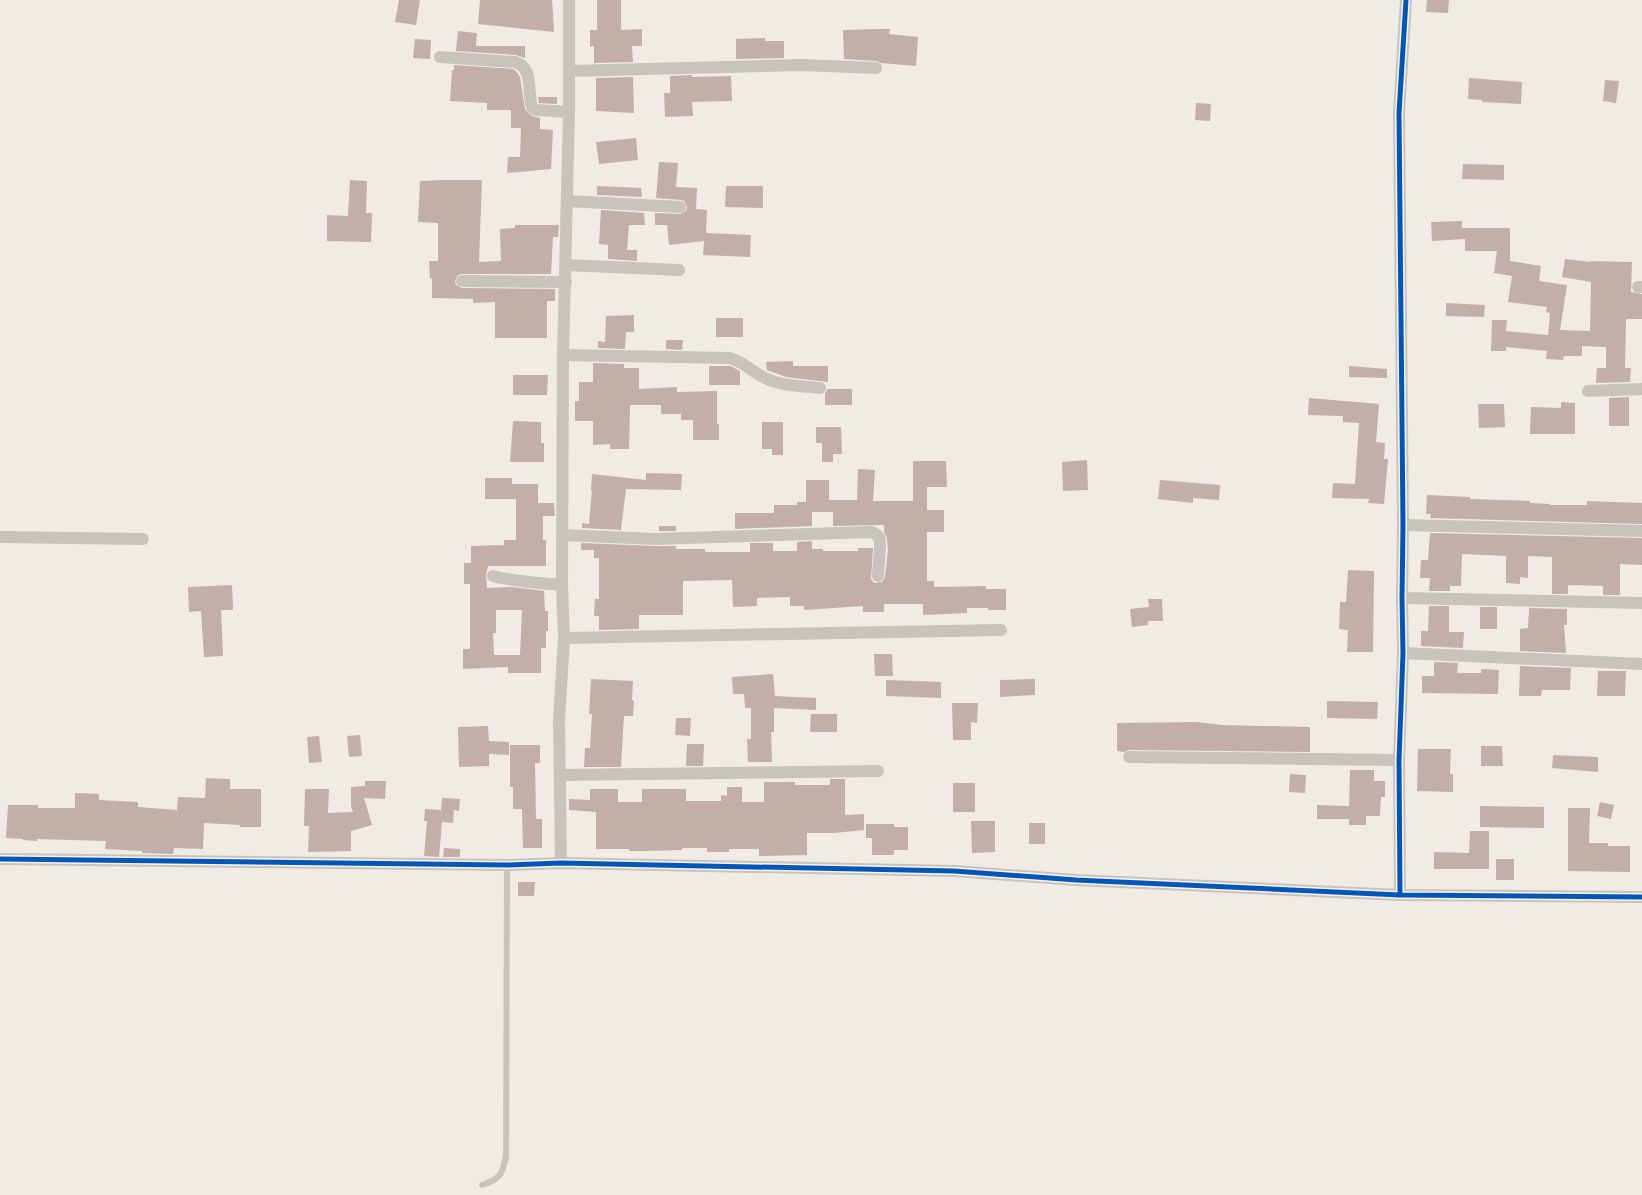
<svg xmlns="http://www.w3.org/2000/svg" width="1642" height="1195" font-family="'PT Sans Narrow',sans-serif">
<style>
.building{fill:#c3afa7;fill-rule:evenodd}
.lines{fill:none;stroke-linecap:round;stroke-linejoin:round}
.lane{stroke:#c9c3be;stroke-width:6}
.street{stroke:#c9c3be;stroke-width:12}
.cycleway-casing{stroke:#fbf5ee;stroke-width:8}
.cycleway{stroke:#0057b8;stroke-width:5}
</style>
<rect width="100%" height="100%" fill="#f0ebe5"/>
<g class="building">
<polygon points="399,0 420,0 416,25 395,22"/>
<polygon points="480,0 552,0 554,32 478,24"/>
<polygon points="597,0 621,0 621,30 642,29 642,46 632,46 633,62 594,63 594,46 590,47 590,30 597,30"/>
<polygon points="1427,0 1449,0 1448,13 1426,12"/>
<polygon points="877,29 890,29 889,34 918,37 916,66 881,63 876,61 844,59 843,30"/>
<polygon points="458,31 477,33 476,46 525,46 525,58 516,55 456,51"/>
<polygon points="765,38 765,41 784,41 784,58 736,59 736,39"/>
<polygon points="415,39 431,40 430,59 413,58"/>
<polygon points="454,65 513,69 516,71 520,77 525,109 532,116 540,118 540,129 553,130 551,169 507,173 508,157 520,157 521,128 511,128 511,110 487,110 487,103 450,101 452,70 454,70"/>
<polygon points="692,75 692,77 731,76 732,101 692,102 693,116 665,117 664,93 670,93 670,76"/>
<polygon points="633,77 634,113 596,111 596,78"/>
<polygon points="1469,78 1522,82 1521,104 1482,102 1482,100 1468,99"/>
<polygon points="1605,80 1619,81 1616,103 1603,101"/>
<polygon points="538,97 557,97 557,104 539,103"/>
<polygon points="1196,103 1211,104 1210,121 1195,120"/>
<polygon points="636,138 638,160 599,164 596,142"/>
<polygon points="659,162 678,163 676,187 697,188 696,209 707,210 706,233 751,235 750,257 703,255 704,241 669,245 667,225 655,225 655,213 680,214 686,211 687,207 684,201 681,200 656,198"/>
<polygon points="1463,164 1504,165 1504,180 1462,179"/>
<polygon points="350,180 367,181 366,213 372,213 371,242 327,241 327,215 348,216"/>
<polygon points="442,180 482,180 479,262 501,261 500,229 515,228 515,225 559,225 558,237 553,237 551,274 462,274 458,275 455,281 456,285 462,288 555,289 555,301 547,301 547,338 495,338 495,302 473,303 473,299 432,298 432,278 430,279 429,261 438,261 438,223 418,222 420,181"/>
<polygon points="597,186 641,188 642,197 597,195"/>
<polygon points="726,186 763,186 763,208 725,207"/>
<polygon points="601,210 644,213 645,225 629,225 627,250 637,250 637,261 608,259 608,245 599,244"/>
<polygon points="1462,221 1462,228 1510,228 1510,261 1541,266 1539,281 1567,285 1560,330 1590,331 1591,282 1562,277 1565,259 1591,262 1591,261 1632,262 1631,292 1642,294 1642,319 1626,319 1625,368 1631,368 1630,382 1596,383 1597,368 1606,368 1606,347 1582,346 1582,356 1564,356 1563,360 1546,359 1547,351 1506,347 1506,351 1491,351 1492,320 1507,320 1506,331 1548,335 1550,313 1546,312 1547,307 1508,302 1512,276 1494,273 1497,251 1465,251 1465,239 1432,241 1431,222"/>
<polygon points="1446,303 1485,305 1484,317 1446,316"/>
<polygon points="634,315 634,332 626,332 625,349 598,348 598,341 605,342 606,316"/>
<rect x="716" y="318" width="27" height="19"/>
<polygon points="666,340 683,340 682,350 666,349"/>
<polygon points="793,361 793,366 828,366 828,382 786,377 767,370 766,362"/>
<polygon points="593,363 624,364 624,368 639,368 639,389 677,387 677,392 717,391 717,424 719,424 719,440 693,440 693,420 681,420 681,414 661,414 661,405 630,405 629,449 610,449 610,444 593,445 593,421 575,421 575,401 579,401 579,382 593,382"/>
<polygon points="709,366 731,366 736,369 740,371 740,385 709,385"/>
<polygon points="1349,366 1387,369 1387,378 1349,377"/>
<polygon points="513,375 548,375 547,395 513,395"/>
<polygon points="827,389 852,389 852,405 825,405 825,394"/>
<polygon points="1629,397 1629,426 1609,426 1609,398"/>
<polygon points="1309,398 1379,404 1376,442 1385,443 1384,459 1388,459 1384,504 1368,503 1369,499 1332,498 1333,483 1355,484 1359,423 1343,422 1343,416 1308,415"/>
<polygon points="1561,402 1575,403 1575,434 1530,434 1531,407 1561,408"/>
<polygon points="1478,404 1504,404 1505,427 1479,428"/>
<polygon points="513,421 541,422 541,443 544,443 544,462 510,462"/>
<polygon points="762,422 783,422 783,455 772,455 772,449 762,449"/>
<polygon points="816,427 841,427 842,454 833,454 833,462 822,462 822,443 816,443"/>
<polygon points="1087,460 1088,490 1063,491 1062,462"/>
<polygon points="913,461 946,461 947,487 927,487 927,510 944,510 944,532 927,532 927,581 934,581 934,587 986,586 986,589 1006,589 1006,610 988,610 988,608 967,608 967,613 923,615 923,604 884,604 884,612 863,612 863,606 804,610 804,606 790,606 790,597 757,598 757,606 733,607 732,580 683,581 683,615 639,615 639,629 599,630 599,616 594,616 595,599 599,599 599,558 594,558 594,550 581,550 581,543 655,546 676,546 676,549 705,549 705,552 750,552 750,543 773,543 773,551 797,551 797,542 812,541 812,549 823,549 823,551 858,551 858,548 873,548 871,579 874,583 882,582 885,577 888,550 887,539 884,531 884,525 833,526 833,512 812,512 812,526 735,529 735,513 774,513 774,505 797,505 797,502 806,502 806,480 829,480 829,500 857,500 858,469 875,470 873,501 913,501"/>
<polygon points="646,473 682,474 681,490 626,489 621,530 582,528 582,523 589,524 592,491 591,491 592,474 646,480"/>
<path d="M 485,478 L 512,478 L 512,484 L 538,484 L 538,503 L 554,503 L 555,516 L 543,516 L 543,540 L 546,540 L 546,566 L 488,566 L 486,575 L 487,588 L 512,587 L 544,591 L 545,611 L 548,611 L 548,631 L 546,631 L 546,648 L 541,648 L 541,673 L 508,673 L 508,667 L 463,669 L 463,649 L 470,649 L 470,584 L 464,584 L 464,563 L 471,563 L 471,546 L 504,545 L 504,540 L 516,540 L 516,499 L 485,499 ZM 496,610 L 522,610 L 520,655 L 494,655 L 493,633 L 496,633 Z"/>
<polygon points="1160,480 1220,485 1219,500 1193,498 1193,503 1158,499"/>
<polygon points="1427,495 1470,497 1470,499 1530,501 1530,503 1550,504 1550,505 1587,505 1587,501 1642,503 1642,524 1430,518 1431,514 1426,514"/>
<rect x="659" y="526" width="17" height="5"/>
<polygon points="1430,533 1642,538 1642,565 1620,564 1620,595 1603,595 1603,586 1568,585 1568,594 1552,594 1552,557 1528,556 1528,578 1520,577 1520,584 1506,583 1506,556 1462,554 1461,586 1450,586 1450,591 1429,591 1430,578 1420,578 1421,560 1428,560"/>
<polygon points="1348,570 1374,571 1373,652 1347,652 1348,630 1339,629 1340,602 1346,602"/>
<polygon points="232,585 233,610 221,610 223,656 204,657 201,611 189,612 188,587"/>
<polygon points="1148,599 1162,599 1163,621 1148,621 1148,625 1132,627 1130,609 1149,607"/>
<polygon points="1429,606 1449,606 1449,632 1464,632 1463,648 1421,646 1421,631 1428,631"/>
<rect x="1480" y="607" width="17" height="22"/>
<polygon points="1529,608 1567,609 1567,625 1564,625 1566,653 1520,651 1520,629 1528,628"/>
<polygon points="874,654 892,654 893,676 875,676"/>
<polygon points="1434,662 1458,663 1457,673 1481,673 1481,669 1499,670 1498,694 1422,693 1422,676 1434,676"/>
<polygon points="1520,666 1571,668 1570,690 1542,690 1541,696 1519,696"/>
<polygon points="1598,671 1626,671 1625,696 1597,696"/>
<polygon points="773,674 775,696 816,698 816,710 774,708 774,732 771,732 772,762 748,762 747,739 751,739 751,708 745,708 744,694 733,694 732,677"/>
<polygon points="591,679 633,681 632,700 634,701 633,716 624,716 621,767 584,767 585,748 590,748 592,714 589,714"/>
<polygon points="1035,679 1035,695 1000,697 1000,680"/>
<polygon points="886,680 941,682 941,698 886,696"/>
<polygon points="1327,701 1378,702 1377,719 1327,718"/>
<polygon points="952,703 978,703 977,723 971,722 971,740 953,740"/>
<polygon points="811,714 837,714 837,732 810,732"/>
<polygon points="676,718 691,718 690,736 675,735"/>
<polygon points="1196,722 1223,725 1310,727 1310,752 1129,750 1124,752 1117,751 1117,723"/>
<polygon points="488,726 489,741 509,742 509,755 489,754 489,766 459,767 458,727"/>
<polygon points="360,735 362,756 349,757 347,736"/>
<polygon points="319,736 322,762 309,763 307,737"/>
<polygon points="687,744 704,744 703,766 686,766"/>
<polygon points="510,745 540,745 540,763 535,763 536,819 542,819 542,848 523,848 522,809 513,809 513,787 510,787"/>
<polygon points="1481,746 1502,746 1503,766 1481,766"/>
<polygon points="1418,749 1451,749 1450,774 1453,774 1453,792 1417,791"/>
<polygon points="1553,755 1598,757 1598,772 1552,768"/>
<polygon points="1350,770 1374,770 1374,781 1385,781 1385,797 1381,797 1380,816 1366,816 1366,825 1349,825 1349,819 1317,819 1317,805 1349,806"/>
<polygon points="1290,774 1306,775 1305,793 1289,792"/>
<polygon points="206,778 230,779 230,789 261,789 261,827 240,827 240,825 204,823 203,849 174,848 173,854 142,853 142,851 105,849 106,841 37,839 37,841 23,840 23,839 6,838 8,805 38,805 38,808 75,808 75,793 99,794 99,800 138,802 138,807 177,810 178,797 205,798"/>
<polygon points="830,779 845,779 845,815 864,814 864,830 834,833 807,833 807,855 759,856 759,849 729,849 729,852 707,852 707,848 682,848 682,850 647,851 629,851 629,849 596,849 596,812 569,810 569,799 590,800 590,789 618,789 618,802 642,802 642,789 686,789 686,801 721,801 721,795 727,796 727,787 742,787 742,802 764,802 764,782 795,782 795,785 830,785"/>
<polygon points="365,781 386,781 385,799 364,798 372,825 351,831 351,851 308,852 309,826 304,826 305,789 329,789 328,813 353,812 351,806 351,787 365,786"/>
<rect x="953" y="783" width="22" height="29"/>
<polygon points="442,798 460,799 459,811 454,810 453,823 442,822 439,857 424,856 427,821 424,821 425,809 441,810"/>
<polygon points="1600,802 1614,805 1611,819 1597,816"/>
<polygon points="1480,806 1544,807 1544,828 1480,827"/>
<polygon points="1568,808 1590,808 1589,843 1608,843 1608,846 1630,846 1630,872 1568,871"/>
<polygon points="971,821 995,821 995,852 972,853"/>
<rect x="1029" y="823" width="16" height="21"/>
<polygon points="866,824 894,824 894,827 908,827 908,850 894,850 894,855 872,855 872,838 866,838"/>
<polygon points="1470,831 1489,831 1489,869 1434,869 1434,852 1469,853"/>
<polygon points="444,848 460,849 460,857 443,857"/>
<rect x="1496" y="859" width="18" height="21"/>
<polygon points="518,882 535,882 534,896 518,896"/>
</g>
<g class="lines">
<path class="lane" d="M 482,1185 C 500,1179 502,1175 506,1157 L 507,865"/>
<g class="street">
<path d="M 440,57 L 515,62 C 534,68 527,91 532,107 L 536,110 L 569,112"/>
<polyline points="569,71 800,65 876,68"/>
<polyline points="567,201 680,207"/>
<polyline points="566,265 679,270"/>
<polyline points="462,281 566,282"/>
<polyline points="1638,287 1642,287"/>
<path d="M 563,355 L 730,358 C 744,362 752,372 765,378 C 781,386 803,386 820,388"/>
<polyline points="1588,391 1642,389"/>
<polyline points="1403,525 1642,531"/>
<path d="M 563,535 L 655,539 L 871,532 C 874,533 877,534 879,537 C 882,545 878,566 878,576"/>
<polyline points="0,537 143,539"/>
<path d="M 493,576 C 516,582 539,583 562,585"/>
<polyline points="1402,598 1642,603"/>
<polyline points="564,638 1001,630"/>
<polyline points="1403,653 1642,664"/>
<polyline points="1129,757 1399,760"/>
<polyline points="561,775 878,771"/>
<polyline points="0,859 507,865 561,863 954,871 1076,880 1400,895 1642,897"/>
<polyline points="561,863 559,720 564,638 562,585 563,355 569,112 569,0"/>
<polyline points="1400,895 1399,760 1403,653 1402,598 1403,525 1399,113 1406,0"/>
</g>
<g class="cycleway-casing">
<g id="cycleway">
<polyline points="0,859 507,865 561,863 954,871 1076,880 1400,895 1642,897"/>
<polyline points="1400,895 1399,760 1403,653 1402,598 1403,525 1399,113 1406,0"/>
</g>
</g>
<use href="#cycleway" class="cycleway"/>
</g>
</svg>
